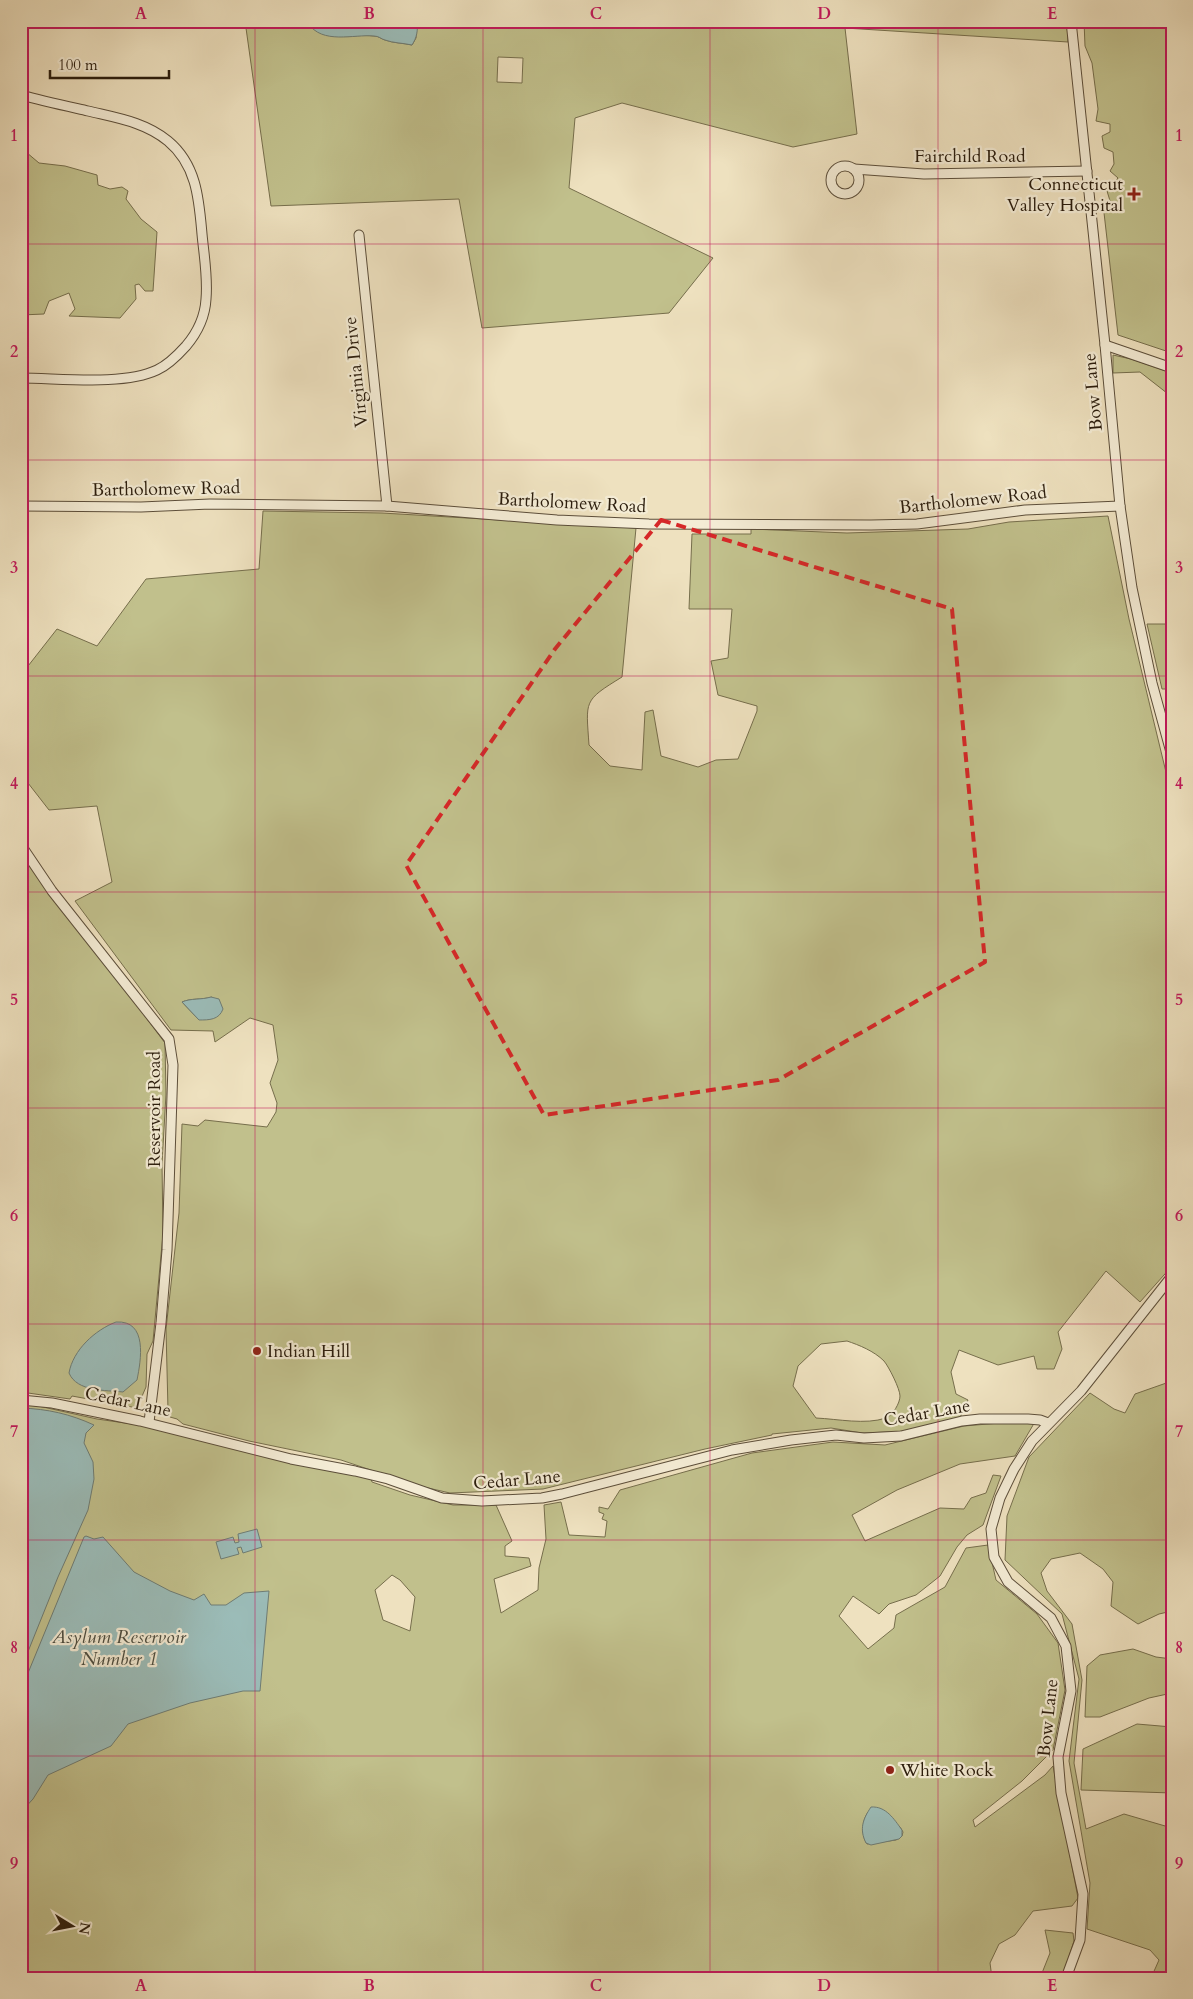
<svg xmlns="http://www.w3.org/2000/svg" width="1193" height="1999" font-family="Cardo,serif">
<style>
.green{fill:#c1c08c;stroke:#766e4c;fill-rule:evenodd}
.water{fill:#9bbcb8;stroke:#6e7c74}
.lines{fill:none;stroke-linecap:round;stroke-linejoin:round}
.minor-casing{stroke:#5c4e3a;stroke-width:11}
.minor{stroke:#f4ecd5;stroke-width:9}
.marked{fill:none;stroke:#d62828;stroke-width:4;stroke-dasharray:10 6;stroke-linejoin:round}
.grid{fill:none;stroke:#c2185b;stroke-width:1;stroke-opacity:0.55}
.poi-dot{fill:#8f2418;stroke:#f4ecd5;stroke-width:2}
.labels{text-anchor:middle;dominant-baseline:central;stroke-width:4.5;stroke-linejoin:round;paint-order:stroke}
.street-label{font-size:18px;fill:#2b1d0d;stroke:#f4ecd5}
.poi-label{font-size:18px;fill:#2b1d0d;stroke:#f4ecd5;text-anchor:start}
.water-label{font-size:19px;font-style:italic;fill:#4d4d40;stroke:#f4ecd5}
.neatline{fill:none;stroke:#c2185b;stroke-width:2}
.grid-label{font-size:16px;text-anchor:middle;font-weight:bold;fill:#c2185b}
</style>
<rect width="100%" height="100%" fill="#eee1bf"/>
<filter id="stains"><feTurbulence type="fractalNoise" baseFrequency=".004" numOctaves="4"/><feColorMatrix values="0 0 0 0 .2 0 0 0 0 .09 0 0 0 0 .02 0 0 0 .5 -.17"/></filter>
<radialGradient id="worn" r=".72"><stop offset=".6" stop-color="#630" stop-opacity="0"/><stop offset="1" stop-color="#630" stop-opacity=".3"/></radialGradient>
<g class="green">
<path d="M 245,21 L 313,21 L 308,23 C 329,44 349,33 374,36 C 379,36 381,39 385,40 C 393,43 403,43 412,45 L 416,38 L 417,21 L 1067,21 L 1068,42 L 845,28 L 857,134 L 793,147 L 622,103 L 575,118 L 569,188 L 713,258 L 669,313 L 482,328 L 459,199 L 271,206 ZM 498,57 L 523,58 L 522,83 L 497,82 Z"/>
<polygon points="1084,21 1172,21 1172,353 1118,335 1103,204 1111,204 1107,191 1118,178 1110,171 1114,164 1113,152 1104,148 1102,136 1110,132 1110,124 1096,121 1098,109 1092,63 1085,46"/>
<polygon points="26,152 39,163 65,166 97,175 98,185 110,189 122,187 128,191 126,199 141,219 157,232 153,291 145,291 139,284 135,285 136,299 120,318 69,316 75,309 69,293 49,301 44,314 21,315 21,155"/>
<polygon points="1113,355 1131,359 1172,373 1172,397 1140,372 1113,373"/>
<path d="M 263,511 L 382,513 L 636,528 L 622,677 C 583,701 586,700 589,745 L 610,766 L 642,770 L 645,712 L 653,710 L 661,756 L 698,767 L 716,760 L 738,759 L 757,711 L 757,706 L 718,695 L 711,661 L 728,658 L 732,609 L 689,609 L 692,534 L 751,534 L 751,529 L 847,533 L 968,529 L 1009,522 L 1108,516 L 1129,619 L 1172,797 L 1172,1266 L 1140,1302 L 1106,1271 L 1058,1332 L 1062,1349 L 1054,1369 L 1037,1369 L 1034,1356 L 998,1365 L 959,1350 L 951,1372 L 956,1394 L 968,1400 L 959,1420 L 911,1431 L 862,1433 L 831,1428 L 772,1434 L 772,1435 L 705,1449 L 543,1489 L 450,1493 L 415,1485 L 341,1460 L 249,1441 L 183,1424 L 177,1419 L 170,1417 L 170,1412 L 168,1410 L 166,1329 L 179,1213 L 182,1124 L 198,1126 L 205,1120 L 267,1127 L 276,1112 L 277,1103 L 270,1083 L 278,1060 L 273,1025 L 250,1018 L 215,1042 L 213,1031 L 171,1030 L 75,901 L 112,882 L 97,806 L 49,810 L 21,774 L 21,675 L 57,629 L 97,646 L 146,579 L 259,569 ZM 212,997 L 199,1020 L 182,1002 C 191,998 202,1000 212,997 ZM 847,1341 C 859,1345 874,1351 884,1361 C 889,1367 900,1389 900,1396 C 900,1403 893,1415 886,1418 C 865,1425 838,1419 816,1418 L 793,1386 L 798,1366 L 821,1344 Z"/>
<polygon points="1147,624 1172,624 1172,689 1162,689"/>
<polygon points="21,850 165,1043 166,1094 162,1164 163,1234 153,1341 147,1354 146,1387 136,1410 132,1407 72,1396 70,1399 21,1392"/>
<polygon points="1172,1381 1172,1611 1159,1614 1138,1624 1111,1606 1113,1582 1103,1569 1080,1553 1051,1559 1041,1573 1047,1591 1072,1624 1082,1680 1074,1763 1086,1829 1124,1814 1172,1828 1172,1978 1151,1978 1159,1960 1150,1950 1087,1929 1090,1883 1069,1761 1079,1679 1062,1614 1005,1560 1007,1516 1029,1457 1090,1393 1114,1409 1125,1413 1135,1394"/>
<path d="M 21,1404 L 34,1405 L 97,1419 L 146,1426 L 371,1479 L 372,1482 L 410,1495 L 453,1505 L 496,1505 L 512,1541 L 505,1546 L 505,1556 L 529,1558 L 531,1566 L 494,1579 L 501,1613 L 538,1590 L 539,1568 L 546,1539 L 544,1505 L 561,1502 L 569,1535 L 605,1537 L 607,1521 L 602,1519 L 604,1514 L 599,1512 L 599,1507 L 608,1509 L 620,1490 L 752,1453 L 833,1442 L 885,1445 L 964,1426 L 1036,1420 L 1015,1456 L 960,1464 L 897,1490 L 852,1515 L 865,1541 L 940,1508 L 964,1509 L 971,1498 L 986,1493 L 993,1475 L 1001,1476 L 983,1525 L 967,1535 L 957,1547 L 940,1576 L 916,1595 L 889,1604 L 879,1614 L 853,1596 L 839,1616 L 868,1649 L 894,1628 L 896,1615 L 945,1587 L 966,1548 L 988,1545 L 996,1580 L 1037,1614 L 1058,1643 L 1065,1690 L 1053,1750 L 1022,1781 L 973,1820 L 975,1827 L 1045,1775 L 1053,1766 L 1078,1898 L 1072,1906 L 1033,1911 L 1015,1935 L 999,1944 L 990,1963 L 992,1978 L 21,1978 ZM 392,1575 L 400,1580 L 415,1597 L 410,1631 L 383,1620 L 375,1590 ZM 868,1812 L 900,1827 L 903,1832 L 902,1836 L 896,1840 L 867,1844 C 861,1836 862,1820 868,1812 Z"/>
<polygon points="1133,1649 1156,1657 1172,1659 1172,1693 1149,1698 1100,1717 1085,1717 1087,1666 1100,1655"/>
<polygon points="1137,1724 1172,1727 1172,1793 1081,1790 1083,1749"/>
<polygon points="1045,1930 1073,1933 1074,1941 1062,1978 1040,1978 1050,1953"/>
</g>
<g class="water">
<path d="M 313,21 L 417,21 C 418,31 417,37 412,45 C 403,43 393,43 385,40 C 381,39 379,36 374,36 C 354,34 322,45 308,23 Z"/>
<path d="M 211,997 L 219,999 L 223,1009 C 219,1020 209,1020 199,1020 L 182,1002 C 191,998 201,1000 211,997 Z"/>
<path d="M 116,1322 C 148,1320 141,1360 137,1380 L 123,1392 C 106,1390 77,1392 69,1373 C 73,1350 95,1330 116,1322 Z"/>
<path d="M 21,1408 C 48,1409 70,1414 94,1425 L 86,1433 L 84,1443 L 93,1462 L 94,1479 L 88,1510 L 58,1577 L 21,1669 Z"/>
<polygon points="257,1529 262,1547 243,1553 241,1547 237,1548 239,1554 221,1559 216,1542 233,1537 235,1543 239,1542 238,1534"/>
<polygon points="86,1536 94,1539 103,1537 134,1572 170,1591 194,1600 204,1594 211,1605 226,1605 244,1593 269,1591 260,1691 243,1691 190,1703 128,1724 111,1746 48,1775 33,1799 21,1812 21,1690 84,1537"/>
<path d="M 871,1807 C 886,1806 894,1819 902,1830 L 902,1836 L 899,1839 L 871,1845 L 866,1843 C 859,1829 863,1819 871,1807 Z"/>
</g>
<g class="lines">
<g class="minor-casing">
<g id="minor">
<polyline points="1071,21 1105,345 1120,506 1132,588 1152,683 1172,756"/>
<path d="M 21,95 C 43,101 66,106 88,111 C 117,118 145,122 168,141 C 197,165 199,200 202,234 C 204,256 208,277 206,299 C 205,317 197,333 186,346 C 177,356 168,365 157,370 C 123,386 59,378 21,378"/>
<circle cx="845" cy="180" r="14"/>
<polyline points="854,169 924,174 1087,171"/>
<polyline points="359,235 387,506"/>
<polyline points="1105,345 1172,368"/>
<polyline points="21,506 141,507 210,504 387,506 557,520 649,524 871,525 917,524 1025,510 1120,506"/>
<polyline points="21,845 52,891 169,1039 173,1065 167,1250 161,1323 149,1422"/>
<polyline points="21,1400 52,1403 140,1421 291,1459 355,1471 388,1479 442,1498 482,1501 542,1498 562,1494 732,1450 791,1440 836,1435 864,1438 901,1436 962,1421 980,1419 1028,1419 1040,1420 1048,1423"/>
<polyline points="1066,1978 1080,1940 1083,1894 1061,1793 1058,1757 1071,1691 1066,1646 1051,1618 1008,1582 994,1557 991,1529 1000,1498 1014,1469 1032,1441 1081,1391 1172,1276"/>
</g>
</g>
<use href="#minor" class="minor"/>
</g>
<path class="marked" d="M 661,520 L 952,609 L 985,962 L 778,1080 L 544,1115 L 406,865 L 555,649 Z"/>
<path class="grid" d="M 255,21 L 255,1978M 483,21 L 483,1978M 710,21 L 710,1978M 938,21 L 938,1978M 21,244 L 1172,244M 21,460 L 1172,460M 21,676 L 1172,676M 21,892 L 1172,892M 21,1108 L 1172,1108M 21,1324 L 1172,1324M 21,1540 L 1172,1540M 21,1756 L 1172,1756"/>
<g class="poi-dot">
<path d="M1131.5 186.5h5v5h5v5h-5v5h-5v-5h-5v-5h5z"/>
<circle cx="257" cy="1351" r="5"/>
<circle cx="890" cy="1770" r="5"/>
</g>
<g class="labels">
<g class="street-label">
<text x="970" y="156">Fairchild Road</text>
<text transform="translate(356 372) rotate(-96)">Virginia Drive</text>
<text transform="translate(1093 392) rotate(-95)">Bow Lane</text>
<text transform="translate(166 489) rotate(-1)">Bartholomew Road</text>
<text transform="translate(973 500) rotate(-6)">Bartholomew Road</text>
<text transform="translate(572 503) rotate(3)">Bartholomew Road</text>
<text transform="translate(154 1109) rotate(-90)">Reservoir Road</text>
<text transform="translate(128 1402) rotate(12)">Cedar Lane</text>
<text transform="translate(927 1413) rotate(-10)">Cedar Lane</text>
<text transform="translate(517 1480) rotate(-5)">Cedar Lane</text>
<text transform="translate(1048 1718) rotate(-84)">Bow Lane</text>
</g>
<g class="poi-label">
<text x="1123" y="184" text-anchor="end">Connecticut<tspan x="1123" dy="21">Valley Hospital</tspan></text>
<text x="267" y="1351">Indian Hill</text>
<text x="900" y="1770">White Rock</text>
</g>
<g class="water-label">
<text x="119" y="1637">Asylum Reservoir<tspan x="119" dy="22">Number 1</tspan></text>
</g>
</g>
<rect width="1193" height="1999" fill="none" stroke="#eee1bf" stroke-width="55"/>
<g transform="translate(72 1926) rotate(100)" stroke="#f4ecd5" stroke-width="4" paint-order="stroke">
<path d="M0-4L9 19L0 12L-9 19Z" fill="#2b1d0d"/>
<text y="-8" font-size="14" font-weight="bold" text-anchor="middle" fill="#2b1d0d">N</text>
</g>
<path d="M50 70v8h119v-8" fill="none" stroke="#2b1d0d" stroke-width="2.5"/>
<text x="58" y="70" font-size="15" fill="#2b1d0d" stroke="#f4ecd5" stroke-width="4" paint-order="stroke">100 m</text>
<rect x="28" y="28" width="1138" height="1944" class="neatline"/>
<g class="grid-label">
<text x="141" y="19">A</text>
<text x="369" y="19">B</text>
<text x="596" y="19">C</text>
<text x="824" y="19">D</text>
<text x="1052" y="19">E</text>
<text x="14" y="141">1</text>
<text x="1179" y="141">1</text>
<text x="14" y="357">2</text>
<text x="1179" y="357">2</text>
<text x="14" y="573">3</text>
<text x="1179" y="573">3</text>
<text x="14" y="789">4</text>
<text x="1179" y="789">4</text>
<text x="14" y="1005">5</text>
<text x="1179" y="1005">5</text>
<text x="14" y="1221">6</text>
<text x="1179" y="1221">6</text>
<text x="14" y="1437">7</text>
<text x="1179" y="1437">7</text>
<text x="14" y="1653">8</text>
<text x="1179" y="1653">8</text>
<text x="14" y="1869">9</text>
<text x="1179" y="1869">9</text>
<text x="141" y="1991">A</text>
<text x="369" y="1991">B</text>
<text x="596" y="1991">C</text>
<text x="824" y="1991">D</text>
<text x="1052" y="1991">E</text>
</g>
<rect width="100%" height="100%" filter="url(#stains)"/>
<rect width="100%" height="100%" fill="url(#worn)"/>
</svg>
